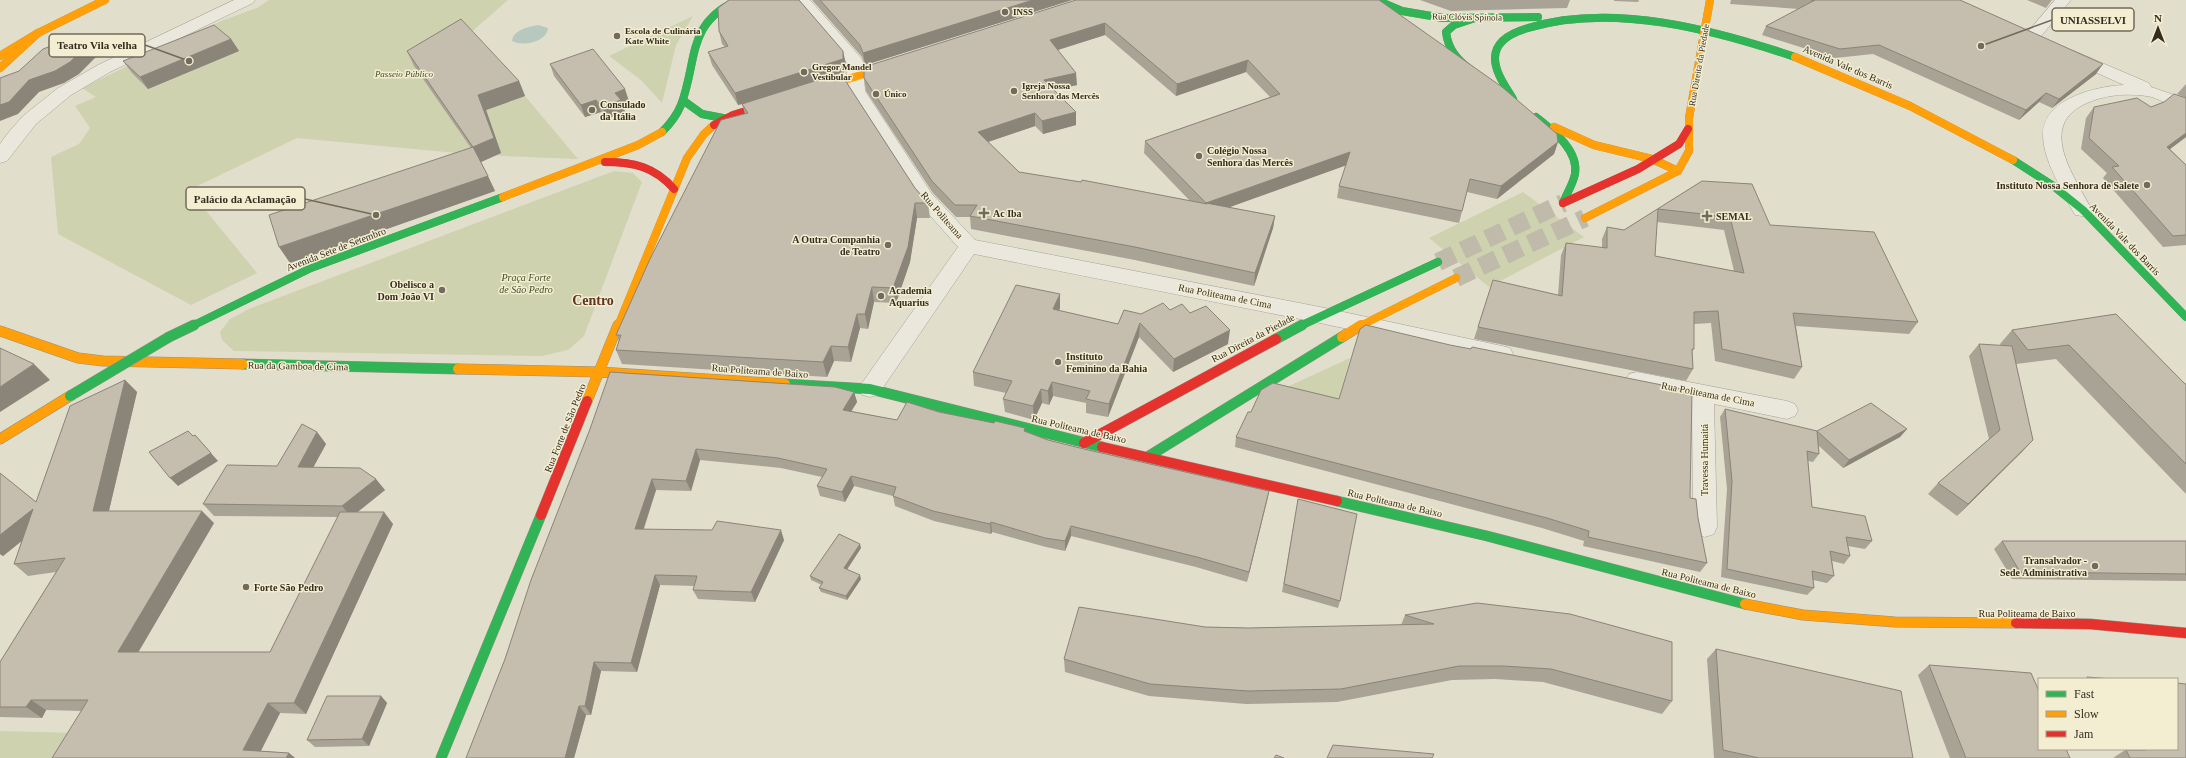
<svg xmlns="http://www.w3.org/2000/svg" width="2186" height="758" font-family="'Times New Roman',serif">
<style>
.green{fill:#ced2af}
.water{fill:#b7c8bf}
.lines{fill:none;stroke-linecap:round;stroke-linejoin:round}
.secondary-tunnel{stroke:#bfbaa9;stroke-width:18;stroke-dasharray:18 9;stroke-linecap:butt}
.street-casing{stroke:#a7a295;stroke-width:1}
.fast-far1-casing{stroke:#979285;stroke-width:8}
.fast-casing{stroke:#979285;stroke-width:11}
.slow-far1-casing{stroke:#979285;stroke-width:8}
.slow-casing{stroke:#979285;stroke-width:11}
.jam-far1-casing{stroke:#979285;stroke-width:8}
.jam-casing{stroke:#979285;stroke-width:11}
.street{fill:#eae7dd;fill-rule:evenodd}
.fast-far1{stroke:#30b455;stroke-width:8}
.fast{stroke:#30b455;stroke-width:10}
.slow-far1{stroke:#ff9f0a;stroke-width:8}
.slow{stroke:#ff9f0a;stroke-width:10}
.jam-far1{stroke:#e5322d;stroke-width:8}
.jam{stroke:#e5322d;stroke-width:10}
.fast-bridge-casing{stroke:#979285;stroke-width:11;stroke-linecap:butt}
.slow-bridge-casing{stroke:#979285;stroke-width:8;stroke-linecap:butt}
.fast-bridge{stroke:#30b455;stroke-width:10}
.slow-bridge{stroke:#ff9f0a;stroke-width:8}
.wall{fill:#a9a395;fill-rule:evenodd}
.shaded-wall{fill:#8a8479}
.building{fill:#c5bdad;stroke:#8a8479;fill-rule:evenodd}
.poi-dot{fill:#726a5b;stroke:#f3edd2;stroke-width:1.5}
.labels{text-anchor:middle;dominant-baseline:central;stroke-width:3;stroke-linejoin:round;paint-order:stroke}
.far-poi-label{font-size:9px;font-weight:bold;fill:#352c1e;stroke:#f3edd2;text-anchor:start}
.far-street-label{font-size:9px;fill:#352c1e;stroke:#f3edd2}
.far-park-label{font-size:9px;font-style:italic;fill:#415026;stroke:#f3edd2}
.street-label{font-size:10px;fill:#352c1e;stroke:#f3edd2}
.poi-label{font-size:10px;font-weight:bold;fill:#352c1e;stroke:#f3edd2;text-anchor:start}
.park-label{font-size:10px;font-style:italic;fill:#415026;stroke:#f3edd2}
.district-label{font-size:14px;font-weight:bold;fill:#5f3420;stroke:#f3edd2}
.leader{fill:none;stroke:#726a5b;stroke-width:1.5}
.callout-dot{fill:#726a5b;stroke:#f3edd2;stroke-width:1.5}
.callout{fill:#f3edd2;stroke:#726a5b;stroke-width:1.5}
.callout-label{font-size:11px;text-anchor:middle;font-weight:bold;fill:#352c1e}
</style>
<rect width="100%" height="100%" fill="#e2decc"/>
<g class="green">
<polygon points="269,0 508,0 468,35 525,96 578,159 478,155 297,138 189,190 257,273 191,305 58,234 51,157 79,144 90,128 75,106 96,97 82,88 221,21 257,8"/>
<polygon points="693,16 676,45 662,103 641,80 609,56"/>
<polygon points="614,171 633,173 642,182 584,336 568,350 542,356 234,351 222,340 220,332 230,319 249,309"/>
<polygon points="1523,192 1584,237 1489,287 1429,238"/>
<polygon points="1350,358 1336,409 1274,393"/>
<polygon points="0,731 78,733 63,758 0,758"/>
</g>
<path class="water" d="M 538,25 L 548,28 C 547,42 522,47 512,41 C 513,30 528,27 538,25 Z"/>
<g class="lines">
<g class="secondary-tunnel">
<polyline points="1438,262 1563,203"/>
<polyline points="1456,278 1585,218"/>
</g>
<g class="street-casing">
<g id="street">
<polygon points="234,0 255,0 253,3 110,72 71,95 36,124 7,161 0,163 0,144 8,133 23,116 58,88 98,65"/>
<polygon points="793,0 810,0 861,58 863,62 865,91 932,194 975,240 1320,307 1502,346 1510,348 1513,354 1510,360 1502,362 1320,323 974,254 878,395 870,397 862,395 859,389 862,383 958,247 918,202 847,91 847,63"/>
<polygon points="2055,0 2071,0 2038,40 2026,40 2024,37 2026,34"/>
<path d="M 2074,51 L 2149,83 L 2151,87 L 2186,99 L 2186,111 C 2174,108 2164,101 2152,97 C 2134,93 2110,94 2092,101 C 2034,122 2073,174 2092,210 L 2089,215 L 2082,216 L 2075,215 L 2072,210 C 2061,187 2044,162 2043,136 C 2041,99 2097,86 2124,85 L 2068,60 L 2066,56 L 2068,52 Z"/>
<polygon points="1637,372 1787,401 1795,404 1798,410 1795,416 1787,419 1714,404 1717,527 1714,534 1705,537 1696,534 1693,527 1692,399 1629,386 1626,380 1629,374"/>
</g>
</g>
<g class="fast-far1-casing">
<g id="fast-far1">
<polyline points="1376,0 1402,11 1443,18 1538,17"/>
<path d="M 1471,70 C 1457,60 1448,49 1446,32 L 1454,25 L 1475,18"/>
<path d="M 1513,99 C 1506,87 1495,73 1495,58 C 1495,40 1514,32 1528,28 C 1612,2 1715,30 1795,57"/>
<polyline points="684,101 702,114 723,118"/>
<path d="M 1536,117 C 1552,130 1579,150 1575,174 C 1573,184 1567,193 1563,203"/>
<path d="M 662,132 C 670,124 677,115 681,105 C 698,60 686,23 738,0"/>
<polyline points="2013,160 2052,185 2083,210 2186,317"/>
<polyline points="192,326 311,268 503,197"/>
<polyline points="1300,326 1438,262"/>
</g>
</g>
<g class="fast-casing">
<g id="fast">
<polyline points="169,337 194,325"/>
<polyline points="1276,339 1302,325"/>
<polyline points="243,364 458,369"/>
<polyline points="785,384 870,389 1102,447"/>
<polyline points="1149,456 1342,337"/>
<polyline points="1337,501 1487,536 1745,604"/>
<polyline points="441,758 541,515"/>
</g>
</g>
<g class="slow-far1-casing">
<g id="slow-far1">
<polyline points="0,56 38,33 105,0"/>
<polyline points="1795,57 1910,106 2013,160"/>
<polyline points="0,68 38,33"/>
<polyline points="817,89 892,65"/>
<polyline points="1554,127 1594,145 1652,159 1678,171"/>
<polyline points="503,197 638,145 662,132"/>
<polyline points="1585,218 1678,171 1689,151 1689,118"/>
<polyline points="618,326 687,158 704,134 714,125"/>
<polyline points="1360,326 1456,278"/>
</g>
</g>
<g class="slow-casing">
<g id="slow">
<polyline points="0,331 78,358 103,361 243,364"/>
<polyline points="1342,337 1361,325"/>
<polyline points="458,369 600,372 785,384"/>
<polyline points="587,401 618,325"/>
<polyline points="0,439 70,396"/>
<polyline points="1745,604 1803,615 1895,622 2016,623"/>
</g>
</g>
<g class="jam-far1-casing">
<g id="jam-far1">
<polyline points="714,125 733,115 772,103"/>
<path d="M 605,162 C 634,162 655,167 674,189"/>
<polyline points="1563,203 1638,169 1679,144 1688,129"/>
</g>
</g>
<g class="jam-casing">
<g id="jam">
<polyline points="1084,443 1276,339"/>
<polyline points="1102,447 1337,501"/>
<polyline points="541,515 587,401"/>
<polyline points="2016,623 2090,624 2186,633"/>
</g>
</g>
<use href="#street" class="street"/>
<use href="#fast-far1" class="fast-far1"/>
<use href="#fast" class="fast"/>
<use href="#slow-far1" class="slow-far1"/>
<use href="#slow" class="slow"/>
<use href="#jam-far1" class="jam-far1"/>
<use href="#jam" class="jam"/>
<g class="fast-bridge-casing">
<polyline id="fast-bridge" points="70,396 169,337"/>
</g>
<g class="slow-bridge-casing">
<polyline id="slow-bridge" points="1689,118 1710,0"/>
</g>
<use href="#fast-bridge" class="fast-bridge"/>
<use href="#slow-bridge" class="slow-bridge"/>
</g>
<g class="wall">
<polygon points="812,0 1072,0 865,65 862,57"/>
<path d="M 1076,0 L 1558,142 L 1554,154 L 1497,199 L 1467,192 L 1459,223 L 1337,198 L 1339,186 L 1346,165 L 1229,207 L 1275,216 L 1273,228 L 1254,286 L 1135,260 L 971,229 L 970,217 L 956,217 L 933,193 L 866,91 L 864,78 ZM 1105,35 L 1176,96 L 1246,72 L 1270,97 L 1145,141 L 1144,153 L 1190,201 L 1019,172 L 988,142 L 1035,126 L 1043,134 L 1076,125 L 1054,90 L 1077,85 L 1058,50 Z"/>
<polygon points="1420,0 1570,0 1567,8 1451,11"/>
<polygon points="1614,0 1639,0 1638,2 1614,1"/>
<polygon points="1731,0 1960,0 2096,74 2052,108 2039,102 2019,120 1873,54 1835,58 1762,35 1766,26 1799,9 1730,4"/>
<polygon points="2027,0 2052,0 2046,8"/>
<polygon points="719,31 846,64 846,71 843,72 844,79 915,188 928,203 930,218 917,218 910,262 896,303 874,302 868,329 860,328 851,362 834,361 827,377 622,364 616,350 619,341 616,335 745,114 742,104 738,105 712,65 708,52 725,47 722,44"/>
<polygon points="231,39 239,51 148,89 132,73 123,61"/>
<polygon points="407,51 519,81 525,96 486,110 501,153 481,162 495,191 290,263 471,148 414,66"/>
<polygon points="550,64 629,101 622,104 625,112 607,119 601,112 585,117 554,76"/>
<polygon points="2186,84 2186,98 2177,94"/>
<polygon points="2186,98 2186,137 2170,149 2186,165 2186,245 2163,247 2103,178 2107,173 2081,149 2086,118 2094,107 2151,107"/>
<path d="M 1702,181 L 1918,322 L 1909,334 L 1796,326 L 1802,367 L 1794,379 L 1715,361 L 1711,323 L 1694,324 L 1694,349 L 1692,352 L 1693,369 L 1686,381 L 1474,339 L 1493,280 L 1558,295 L 1561,255 L 1566,243 L 1602,248 L 1602,239 L 1607,227 L 1624,230 ZM 1657,222 L 1724,230 L 1734,271 L 1655,256 Z"/>
<polygon points="1060,308 1059,311 1118,324 1141,314 1170,310 1190,313 1228,344 1173,372 1139,337 1108,417 1086,413 1086,403 1053,396 1049,405 1042,403 1034,420 1005,412 1003,399 1006,393 974,386 973,372"/>
<polygon points="2116,314 2185,384 2186,384 2186,494 2056,359 2016,364 2033,440 1957,516 1928,494 1938,483 1989,439 1969,356 1979,344 2001,346 2000,344 2012,330"/>
<polygon points="1450,345 1690,498 1698,518 1707,563 1700,572 1583,546 1584,541 1542,528 1235,447 1236,437 1251,412 1339,399"/>
<polygon points="125,380 137,392 109,511 214,523 138,652 270,652 338,517 214,516 203,504 277,466 317,432 326,444 313,467 385,490 358,512 393,524 306,714 280,713 261,751 289,753 295,758 52,758 82,711 46,710 42,718 0,717 0,662 56,572 28,576 14,564 22,540 3,556 0,554 0,473 36,502"/>
<polygon points="854,392 857,402 851,411 897,420 939,412 1025,431 1048,440 1084,449 1269,491 1247,582 1196,567 1071,536 1065,551 1046,547 992,532 991,534 934,521 895,506 893,496 854,486 845,502 820,496 817,486 822,477 781,468 700,460 691,491 656,490 644,529 784,540 755,602 698,599 693,590 695,586 660,585 637,672 601,671 591,715 586,715 574,758 466,758 505,659 590,429"/>
<polygon points="1725,409 1817,431 1907,429 1900,437 1843,468 1819,446 1819,454 1813,462 1808,461 1812,507 1872,541 1865,549 1848,546 1850,556 1844,564 1832,561 1834,576 1827,583 1813,580 1814,588 1807,595 1721,577 1727,489 1720,417"/>
<polygon points="1298,499 1340,601 1338,608 1282,592"/>
<polygon points="2002,541 2186,541 2186,581 2012,579 1994,549"/>
<polygon points="861,548 847,570 861,579 847,600 821,592 819,588 822,585 811,580 810,576"/>
<polygon points="1405,615 1672,701 1662,714 1543,682 1495,679 1452,680 1337,702 1246,704 1149,696 1065,672 1064,659 1205,627 1248,628 1401,625"/>
<polygon points="1716,649 1913,758 1714,758 1707,659"/>
<polygon points="1929,665 2070,758 1950,758 1918,675"/>
<polygon points="381,696 387,703 369,746 315,747 307,740"/>
<polygon points="2125,749 2177,749 2186,758 2113,758 2125,750"/>
</g>
<g class="shaded-wall">
<polygon points="1033,0 1072,0 865,65 863,53"/>
<polygon points="1105,23 1105,35 1051,52 1050,40"/>
<polygon points="231,39 239,51 148,89 140,77"/>
<polygon points="92,40 101,52 79,74 64,83 39,92 18,114 0,121 0,105 29,80"/>
<polygon points="843,51 846,64 846,71 843,72 846,86 843,77 843,72 738,105 735,93"/>
<polygon points="1248,60 1246,72 1176,96 1177,84"/>
<polygon points="2103,64 2096,74 2052,108 2059,99"/>
<polygon points="1076,73 1077,85 1045,92 1044,80"/>
<polygon points="519,81 525,96 486,110 501,153 481,162 473,147 478,95"/>
<polygon points="625,89 629,101 622,104 625,112 607,119 602,107 615,93"/>
<polygon points="2046,93 2039,102 2019,120 2026,110"/>
<polygon points="596,100 601,112 585,117 581,105"/>
<polygon points="1076,112 1076,125 1043,134 1042,121"/>
<polygon points="1035,113 1035,126 979,145 978,132"/>
<polygon points="2186,133 2186,137 2158,158 2167,147"/>
<polygon points="1558,142 1554,154 1497,199 1501,186"/>
<polygon points="1350,152 1347,165 1205,216 1206,203"/>
<polygon points="488,176 495,191 290,263 279,247"/>
<polygon points="915,203 917,218 910,262 896,303 893,288"/>
<polygon points="1275,216 1273,228 1254,286 1255,273"/>
<polygon points="872,287 874,302 868,329 865,314"/>
<polygon points="1060,294 1060,308 1053,323 1053,309"/>
<polygon points="857,314 860,328 851,362 848,347"/>
<polygon points="1140,323 1139,337 1108,417 1109,404"/>
<polygon points="1230,330 1228,344 1173,372 1174,359"/>
<polygon points="831,346 834,361 827,377 823,362"/>
<polygon points="34,364 50,380 0,412 0,387"/>
<polygon points="125,380 137,392 106,523 93,511"/>
<polygon points="1052,382 1053,396 1049,405 1048,391"/>
<polygon points="1041,389 1042,403 1034,420 1033,406"/>
<polygon points="854,392 857,402 846,420 843,410"/>
<polygon points="1907,429 1900,437 1843,468 1849,460"/>
<polygon points="317,432 326,444 307,479 298,467"/>
<polygon points="195,435 218,461 178,486 170,478"/>
<polygon points="2033,440 2022,452 1957,516 1968,504"/>
<polygon points="696,449 700,460 691,491 686,481"/>
<polygon points="851,476 854,486 845,502 842,492"/>
<polygon points="376,479 385,490 351,517 342,506"/>
<polygon points="652,479 656,490 640,539 635,529"/>
<polygon points="1269,491 1267,501 1247,582 1249,572"/>
<polygon points="33,509 47,521 3,556 0,554 0,535"/>
<polygon points="202,511 214,523 132,663 118,652"/>
<polygon points="384,512 393,524 306,714 294,703"/>
<polygon points="991,522 992,532 991,534 990,524"/>
<polygon points="1071,526 1071,536 1065,551 1065,541"/>
<polygon points="781,530 784,540 755,602 751,592"/>
<polygon points="860,544 861,548 845,572 844,568"/>
<polygon points="655,575 660,585 637,672 631,663"/>
<polygon points="860,575 861,579 847,600 846,596"/>
<polygon points="594,662 601,671 591,715 585,706"/>
<polygon points="381,696 387,703 369,746 362,739"/>
<polygon points="31,700 46,710 42,718 26,707"/>
<polygon points="268,703 280,713 257,758 243,750"/>
<polygon points="579,706 586,715 574,758 565,758"/>
<polygon points="289,753 295,758 286,758"/>
</g>
<g class="building">
<polygon points="729,0 799,0 843,51 843,59 735,93 708,52 728,46 719,31 718,8"/>
<polygon points="820,0 1033,0 863,53 860,45"/>
<path d="M 1076,0 L 1379,0 L 1502,87 L 1557,134 L 1558,142 L 1501,186 L 1470,179 L 1462,211 L 1339,186 L 1350,152 L 1206,203 L 1275,216 L 1255,273 L 1135,247 L 970,216 L 977,205 L 955,205 L 932,181 L 864,78 L 864,67 ZM 1105,23 L 1177,84 L 1248,60 L 1280,94 L 1145,141 L 1207,204 L 1082,180 L 1081,182 L 1019,172 L 978,132 L 1035,113 L 1042,121 L 1076,112 L 1044,80 L 1076,73 L 1050,40 Z"/>
<polygon points="1811,0 1960,0 2103,64 2059,99 2046,93 2026,110 1879,45 1840,49 1766,26 1815,0"/>
<polygon points="461,19 519,81 478,95 494,138 473,147 407,51"/>
<polygon points="214,25 231,39 140,77 123,61"/>
<polygon points="67,40 92,40 70,62 55,71 29,80 9,102 0,105 0,78 19,71 43,49"/>
<polygon points="593,49 625,89 615,93 621,100 602,107 596,100 581,105 550,64"/>
<polygon points="843,72 843,77 915,188 928,203 915,203 908,247 893,288 872,287 865,314 857,314 848,347 831,346 823,362 616,350 621,335 616,335 650,259 721,120 748,113 742,104"/>
<polygon points="2174,94 2186,98 2186,133 2167,147 2186,165 2186,235 2173,236 2112,167 2119,166 2089,138 2094,107 2137,98 2151,107 2164,102"/>
<polygon points="473,147 488,176 279,247 269,215"/>
<path d="M 1702,181 L 1752,184 L 1770,225 L 1874,232 L 1918,322 L 1793,313 L 1802,367 L 1722,349 L 1718,311 L 1694,312 L 1694,349 L 1692,349 L 1693,369 L 1478,327 L 1493,280 L 1562,296 L 1566,243 L 1607,248 L 1607,227 L 1624,230 ZM 1658,209 L 1730,217 L 1744,273 L 1655,256 Z"/>
<polygon points="1016,285 1060,294 1053,309 1118,324 1124,310 1141,314 1163,303 1170,310 1182,304 1190,313 1206,306 1230,330 1174,359 1140,323 1109,404 1086,399 1090,391 1052,382 1048,391 1041,389 1033,406 1003,399 1012,381 973,372"/>
<polygon points="2116,314 2185,384 2186,384 2186,464 2069,345 2028,350 2012,330"/>
<polygon points="1366,325 1450,345 1471,349 1472,347 1692,391 1690,498 1696,499 1698,518 1707,563 1588,537 1589,531 1547,518 1236,437 1248,412 1251,412 1261,390 1273,383 1339,399 1360,329"/>
<polygon points="1979,344 2012,346 2033,440 1968,504 1938,483 2000,430"/>
<polygon points="0,348 34,364 0,387"/>
<polygon points="610,372 835,387 854,392 843,410 897,420 907,402 939,412 994,423 995,421 1025,428 1024,431 1048,440 1084,449 1269,491 1249,572 1197,557 1071,526 1065,541 1045,538 991,522 990,524 933,511 893,496 896,487 851,476 842,492 817,486 827,469 778,458 696,449 686,481 652,479 635,529 712,530 717,521 781,530 751,592 693,590 697,576 655,575 631,663 594,662 585,706 579,706 565,758 466,758 505,659 531,580 590,429"/>
<polygon points="125,380 93,511 202,511 118,652 270,652 340,512 384,512 294,703 268,703 243,750 289,753 286,758 52,758 88,700 31,700 26,707 0,707 0,662 65,558 14,564 33,509 0,535 0,473 36,502 70,406"/>
<polygon points="1871,403 1907,429 1849,460 1817,431"/>
<polygon points="1725,409 1817,431 1819,454 1807,451 1812,507 1865,516 1872,541 1846,537 1850,556 1830,551 1834,576 1812,571 1814,588 1727,569 1732,481"/>
<polygon points="302,424 317,432 298,467 360,468 376,479 342,506 203,504 227,465 277,466"/>
<polygon points="188,431 193,436 195,435 211,453 170,478 149,452"/>
<polygon points="1298,499 1357,514 1340,601 1284,584"/>
<polygon points="839,534 860,544 844,568 860,575 846,596 819,588 823,582 810,576"/>
<polygon points="2002,541 2186,541 2186,574 2020,572"/>
<polygon points="1477,603 1570,614 1672,642 1672,701 1551,669 1503,666 1459,666 1341,689 1248,691 1150,684 1064,659 1079,607 1205,627 1248,628 1434,624 1405,615"/>
<polygon points="1716,649 1901,691 1913,758 1759,758 1723,750"/>
<polygon points="1929,665 2031,673 2039,691 2039,749 2066,749 2070,758 1966,758"/>
<polygon points="2087,677 2112,679 2088,679"/>
<polygon points="2177,683 2186,684 2186,758 2130,758 2126,750 2146,750 2145,749 2177,749"/>
<polygon points="327,696 381,696 362,739 307,740"/>
<polygon points="1333,745 1434,754 1432,758 1327,758"/>
<polygon points="1276,755 1284,758 1274,758"/>
</g>
<g class="poi-dot">
<circle cx="1005" cy="12" r="4"/>
<circle cx="617" cy="36" r="4"/>
<circle cx="804" cy="72" r="4"/>
<circle cx="1014" cy="91" r="4"/>
<circle cx="876" cy="94" r="4"/>
<circle cx="592" cy="110" r="4"/>
<circle cx="1199" cy="156" r="4"/>
<circle cx="2147" cy="185" r="4"/>
<path d="M982 207h4v4h4v4h-4v4h-4v-4h-4v-4h4z"/>
<path d="M1705 210h4v4h4v4h-4v4h-4v-4h-4v-4h4z"/>
<circle cx="888" cy="245" r="4"/>
<circle cx="442" cy="290" r="4"/>
<circle cx="881" cy="296" r="4"/>
<circle cx="1058" cy="362" r="4"/>
<circle cx="2095" cy="566" r="4"/>
<circle cx="246" cy="587" r="4"/>
</g>
<g class="labels">
<g class="far-poi-label">
<text x="1013" y="12">INSS</text>
<text x="625" y="31">Escola de Culinária<tspan x="625" dy="10">Kate White</tspan></text>
<text x="812" y="67">Gregor Mandel<tspan x="812" dy="10">Vestibular</tspan></text>
<text x="1022" y="86">Igreja Nossa<tspan x="1022" dy="10">Senhora das Mercês</tspan></text>
<text x="884" y="94">Único</text>
</g>
<g class="far-street-label">
<text transform="translate(1467 17) rotate(1)">Rua Clóvis Spínola</text>
<text transform="translate(1699 65) rotate(-80)">Rua Direita da Piedade</text>
</g>
<g class="far-park-label">
<text x="404" y="74">Passeio Público</text>
</g>
<g class="street-label">
<text transform="translate(1848 67) rotate(23)">Avenida Vale dos Barris</text>
<text transform="translate(942 215) rotate(49)">Rua Politeama</text>
<text transform="translate(2125 239) rotate(46)">Avenida Vale dos Barris</text>
<text transform="translate(336 249) rotate(-21)">Avenida Sete de Setembro</text>
<text transform="translate(1225 296) rotate(11)">Rua Politeama de Cima</text>
<text transform="translate(1253 338) rotate(-28)">Rua Direita da Piedade</text>
<text transform="translate(298 366) rotate(1)">Rua da Gamboa de Cima</text>
<text transform="translate(760 371) rotate(4)">Rua Politeama de Baixo</text>
<text transform="translate(1708 394) rotate(11)">Rua Politeama de Cima</text>
<text transform="translate(565 428) rotate(-68)">Rua Forte de São Pedro</text>
<text transform="translate(1079 429) rotate(13)">Rua Politeama de Baixo</text>
<text transform="translate(1704 460) rotate(-90)">Travessa Humaitá</text>
<text transform="translate(1395 503) rotate(13)">Rua Politeama de Baixo</text>
<text transform="translate(1709 583) rotate(14)">Rua Politeama de Baixo</text>
<text x="2027" y="613">Rua Politeama de Baixo</text>
</g>
<g class="poi-label">
<text x="600" y="104">Consulado<tspan x="600" dy="12">da Itália</tspan></text>
<text x="1207" y="150">Colégio Nossa<tspan x="1207" dy="12">Senhora das Mercês</tspan></text>
<text x="2139" y="185" text-anchor="end">Instituto Nossa Senhora de Salete</text>
<text x="993" y="213">Ac Iba</text>
<text x="1716" y="216">SEMAL</text>
<text x="880" y="239" text-anchor="end">A Outra Companhia<tspan x="880" dy="12">de Teatro</tspan></text>
<text x="434" y="284" text-anchor="end">Obelisco a<tspan x="434" dy="12">Dom João VI</tspan></text>
<text x="889" y="290">Academia<tspan x="889" dy="12">Aquarius</tspan></text>
<text x="1066" y="356">Instituto<tspan x="1066" dy="12">Feminino da Bahia</tspan></text>
<text x="2087" y="560" text-anchor="end">Transalvador -<tspan x="2087" dy="12">Sede Administrativa</tspan></text>
<text x="254" y="587">Forte São Pedro</text>
</g>
<g class="park-label">
<text x="526" y="277">Praça Forte<tspan x="526" dy="12">de São Pedro</tspan></text>
</g>
<g class="district-label">
<text x="593" y="300">Centro</text>
</g>
</g>
<path class="leader" d="M1981 46L2052 20M189 61L145 45M376 215L305 199"/>
<g class="callout-dot">
<circle cx="1981" cy="46" r="4"/>
<circle cx="189" cy="61" r="4"/>
<circle cx="376" cy="215" r="4"/>
</g>
<g class="callout">
<rect x="2052" y="8" width="82" height="23" rx="4"/>
<rect x="49" y="34" width="96" height="23" rx="4"/>
<rect x="186" y="187" width="119" height="23" rx="4"/>
</g>
<g class="callout-label">
<text x="2093" y="24">UNIASSELVI</text>
<text x="97" y="49">Teatro Vila velha</text>
<text x="245" y="203">Palácio da Aclamação</text>
</g>
<rect x="2038" y="678" width="140" height="72" fill="#f3edd2" stroke="#a7a08a"/>
<rect x="2046" y="691" width="20" height="6" fill="#30b455" stroke="#a7a08a"/>
<text x="2074" y="698" font-size="12" fill="#352c1e">Fast</text>
<rect x="2046" y="711" width="20" height="6" fill="#ff9f0a" stroke="#a7a08a"/>
<text x="2074" y="718" font-size="12" fill="#352c1e">Slow</text>
<rect x="2046" y="731" width="20" height="6" fill="#e5322d" stroke="#a7a08a"/>
<text x="2074" y="738" font-size="12" fill="#352c1e">Jam</text>
<g transform="translate(2158 28)" stroke="#f3edd2" stroke-width="3" paint-order="stroke">
<path d="M0-3L7 15L0 10L-7 15Z" fill="#352c1e"/>
<text y="-6" font-size="11" font-weight="bold" text-anchor="middle" fill="#352c1e">N</text>
</g>
</svg>
